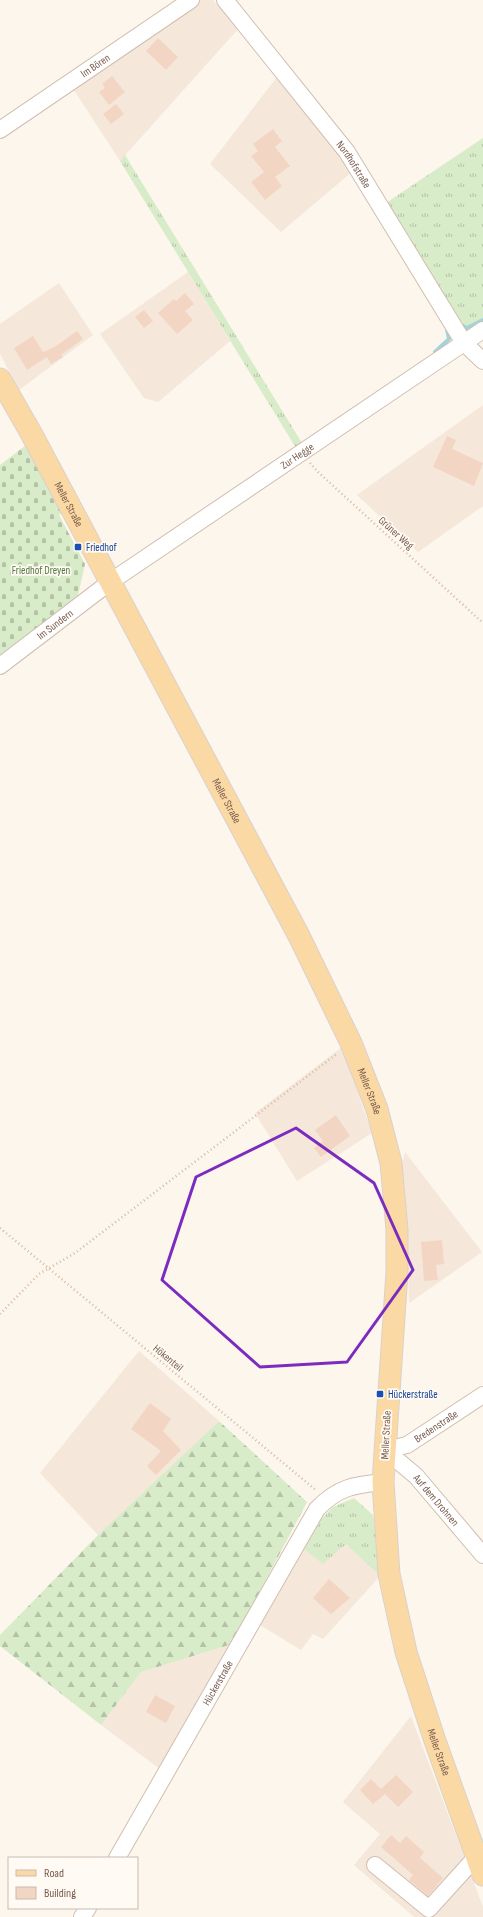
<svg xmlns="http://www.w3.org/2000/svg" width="483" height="1917" font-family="'Sofia Sans Condensed',sans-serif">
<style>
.residential{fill:#f5e8da}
.grass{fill:url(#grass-tufts)}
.forest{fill:url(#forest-firs)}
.cemetery{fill:url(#cemetery-stones)}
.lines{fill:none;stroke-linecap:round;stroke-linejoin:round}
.stream{stroke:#a5d3da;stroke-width:4}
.building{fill:#f3d5c3}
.minor-casing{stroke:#d1beb0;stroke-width:18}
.major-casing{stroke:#dad1cd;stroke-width:23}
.path{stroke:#d9b8a5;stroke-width:2.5;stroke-dasharray:1 3;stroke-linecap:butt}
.minor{stroke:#fff;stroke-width:16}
.major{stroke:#fbd9a5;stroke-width:21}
.marked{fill:none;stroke:#7b2cbf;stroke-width:3;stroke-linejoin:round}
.transit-dot{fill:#1a4fb4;stroke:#fffaf3;stroke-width:1.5}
.labels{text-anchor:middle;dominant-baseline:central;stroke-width:3.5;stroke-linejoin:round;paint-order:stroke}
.street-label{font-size:11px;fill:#7a5c4d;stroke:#fffaf3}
.transit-label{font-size:11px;fill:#164399;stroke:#fffaf3;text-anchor:start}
.park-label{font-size:11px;fill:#537a41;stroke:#fffaf3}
</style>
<defs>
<pattern id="grass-tufts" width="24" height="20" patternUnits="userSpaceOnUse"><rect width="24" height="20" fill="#d8ecc9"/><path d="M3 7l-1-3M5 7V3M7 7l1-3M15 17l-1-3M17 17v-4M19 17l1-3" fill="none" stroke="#b4c2a5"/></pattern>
<pattern id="forest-firs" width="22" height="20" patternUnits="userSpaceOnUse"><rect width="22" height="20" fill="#d8ecc9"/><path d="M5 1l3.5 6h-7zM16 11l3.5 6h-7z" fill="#b4c2a5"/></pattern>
<pattern id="cemetery-stones" width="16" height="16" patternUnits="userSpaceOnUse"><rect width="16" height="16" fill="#d8ecc9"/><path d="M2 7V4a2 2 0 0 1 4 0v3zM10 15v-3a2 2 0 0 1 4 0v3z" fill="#b4c2a5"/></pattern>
</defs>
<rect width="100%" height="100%" fill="#fdf6ec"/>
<g class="residential">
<polygon points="201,0 213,0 238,29 120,161 72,87"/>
<polygon points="277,77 353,171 281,232 210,164"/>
<polygon points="188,272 230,341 158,402 144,398 100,334"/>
<polygon points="59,283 93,335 19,390 0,354 0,324"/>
<polygon points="483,405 483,506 418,552 357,495"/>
<polygon points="342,1047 372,1133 297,1181 255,1113"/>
<polygon points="405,1152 482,1252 409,1303 406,1205 402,1164"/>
<polygon points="139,1351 219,1421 98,1535 40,1473"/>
<polygon points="346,1543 380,1576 323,1639 313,1634 301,1650 260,1625 303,1548"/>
<polygon points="232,1644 160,1769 101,1725 141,1672"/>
<polygon points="411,1716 483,1907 483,1917 414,1917 354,1865 380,1834 343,1802"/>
</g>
<g class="grass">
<polygon points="483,138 483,318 465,331 386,203"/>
<polygon points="125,155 302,443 296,448 120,161"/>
<polygon points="354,1498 373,1515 377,1540 380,1576 346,1544 323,1564 303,1548 318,1522 333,1507"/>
</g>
<polygon class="forest" points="219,1421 307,1502 232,1644 141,1672 101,1725 0,1646 0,1635 98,1535"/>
<polygon class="cemetery" points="26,445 63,513 59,515 85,564 77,600 0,656 0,465"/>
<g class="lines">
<g class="stream">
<polyline points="461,326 467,328 483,320"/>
<polyline points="435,352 449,339 447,329"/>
</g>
</g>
<g class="building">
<polygon points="158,38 178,57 166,70 146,51"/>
<polygon points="112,76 125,92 109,105 99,92 105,88 102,84"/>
<polygon points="116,104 124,114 111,124 103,114"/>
<polygon points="273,129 282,141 275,147 290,166 275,177 282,186 265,200 251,182 264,172 251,156 258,151 253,144"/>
<polygon points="185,293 194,304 185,311 193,320 177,334 158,313 174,299 176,301"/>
<polygon points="144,310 153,321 144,328 135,317"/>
<polygon points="77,331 83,339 61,355 63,357 51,364 47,357 27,370 14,348 33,336 43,352 56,346"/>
<polygon points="447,436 456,440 452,449 483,463 474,486 433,467"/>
<polygon points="336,1115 350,1136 321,1157 314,1148 323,1141 315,1130"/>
<polygon points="442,1240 444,1264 436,1265 438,1280 424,1281 421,1242"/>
<polygon points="150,1403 171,1419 163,1431 181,1450 156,1475 147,1466 161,1451 131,1429"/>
<polygon points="329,1579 350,1598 331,1614 313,1598"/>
<polygon points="155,1695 175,1706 166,1723 146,1712"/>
<polygon points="396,1775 413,1792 398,1807 385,1794 373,1804 360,1790 371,1779 381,1789"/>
<polygon points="391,1835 400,1843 406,1836 424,1852 420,1858 443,1878 428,1896 409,1880 413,1875 381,1847"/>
</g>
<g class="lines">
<g class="minor-casing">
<g id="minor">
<path id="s1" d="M 225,0 L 347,152 L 464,343 L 483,361"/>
<path id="s2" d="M 0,130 L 191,0"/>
<path id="s3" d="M 0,666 L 110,582 L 483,330"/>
<path id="s4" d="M 385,1450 L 416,1476 L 483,1555"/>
<path id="s5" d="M 385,1450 L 407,1445 L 483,1395"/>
<path id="s6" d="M 117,1858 L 317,1509 C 338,1487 354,1485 383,1482"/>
<polyline points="375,1865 429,1909 477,1856"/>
<polyline points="82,1917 88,1908"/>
</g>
</g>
<g class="major-casing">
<g id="major">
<path id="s7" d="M 0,379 L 31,433 L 299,936 L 351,1043 L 377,1109 L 391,1163 L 397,1230 L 397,1272 L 383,1482 L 389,1574 L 406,1652 L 434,1738 L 483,1875"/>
</g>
</g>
<g class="path">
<polyline points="310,463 318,472 483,623"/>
<polyline points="0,1228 317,1491"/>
<polyline points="0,1314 39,1274 75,1253 338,1053"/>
</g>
<use href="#minor" class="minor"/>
<use href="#major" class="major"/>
</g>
<path class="marked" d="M 296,1128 L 374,1183 L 413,1270 L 347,1362 L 260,1367 L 162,1280 L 196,1177 Z"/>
<g class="transit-dot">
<rect x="74" y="543" width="8" height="8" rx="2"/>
<rect x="376" y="1390" width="8" height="8" rx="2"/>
</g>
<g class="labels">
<g class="street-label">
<text stroke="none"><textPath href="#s2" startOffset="115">Im Bören</textPath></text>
<text stroke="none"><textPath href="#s1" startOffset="209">Nordhofstraße</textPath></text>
<text stroke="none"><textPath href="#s3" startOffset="364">Zur Hegge</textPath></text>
<text stroke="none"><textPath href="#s7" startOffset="143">Meller Straße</textPath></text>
<text transform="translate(396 533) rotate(42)">Grüner Weg</text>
<text stroke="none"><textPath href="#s3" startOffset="69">Im Sundern</textPath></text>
<text stroke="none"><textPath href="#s7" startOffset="479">Meller Straße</textPath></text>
<text stroke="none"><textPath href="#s7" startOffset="803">Meller Straße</textPath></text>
<text transform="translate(168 1358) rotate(40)">Hökenteil</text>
<text stroke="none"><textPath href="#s5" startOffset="57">Bredenstraße</textPath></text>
<text transform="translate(386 1435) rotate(-87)">Meller Straße</text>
<text stroke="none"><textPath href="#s4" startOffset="72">Auf dem Drohnen</textPath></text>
<text stroke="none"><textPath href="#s6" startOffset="202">Hückerstraße</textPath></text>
<text stroke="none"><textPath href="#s7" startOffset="1475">Meller Straße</textPath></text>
</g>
<g class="transit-label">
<text x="86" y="547">Friedhof</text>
<text x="388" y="1394">Hückerstraße</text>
</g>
<g class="park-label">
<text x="41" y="570">Friedhof Dreyen</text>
</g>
</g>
<rect x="8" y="1857" width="130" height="52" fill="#fffaf3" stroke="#cabbb1"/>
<rect x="16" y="1870" width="20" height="6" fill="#fbd9a5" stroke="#cabbb1"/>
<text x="44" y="1877" font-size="12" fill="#7a5c4d">Road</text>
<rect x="16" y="1887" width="20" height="12" fill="#f3d5c3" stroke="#cabbb1"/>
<text x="44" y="1897" font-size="12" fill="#7a5c4d">Building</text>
</svg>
